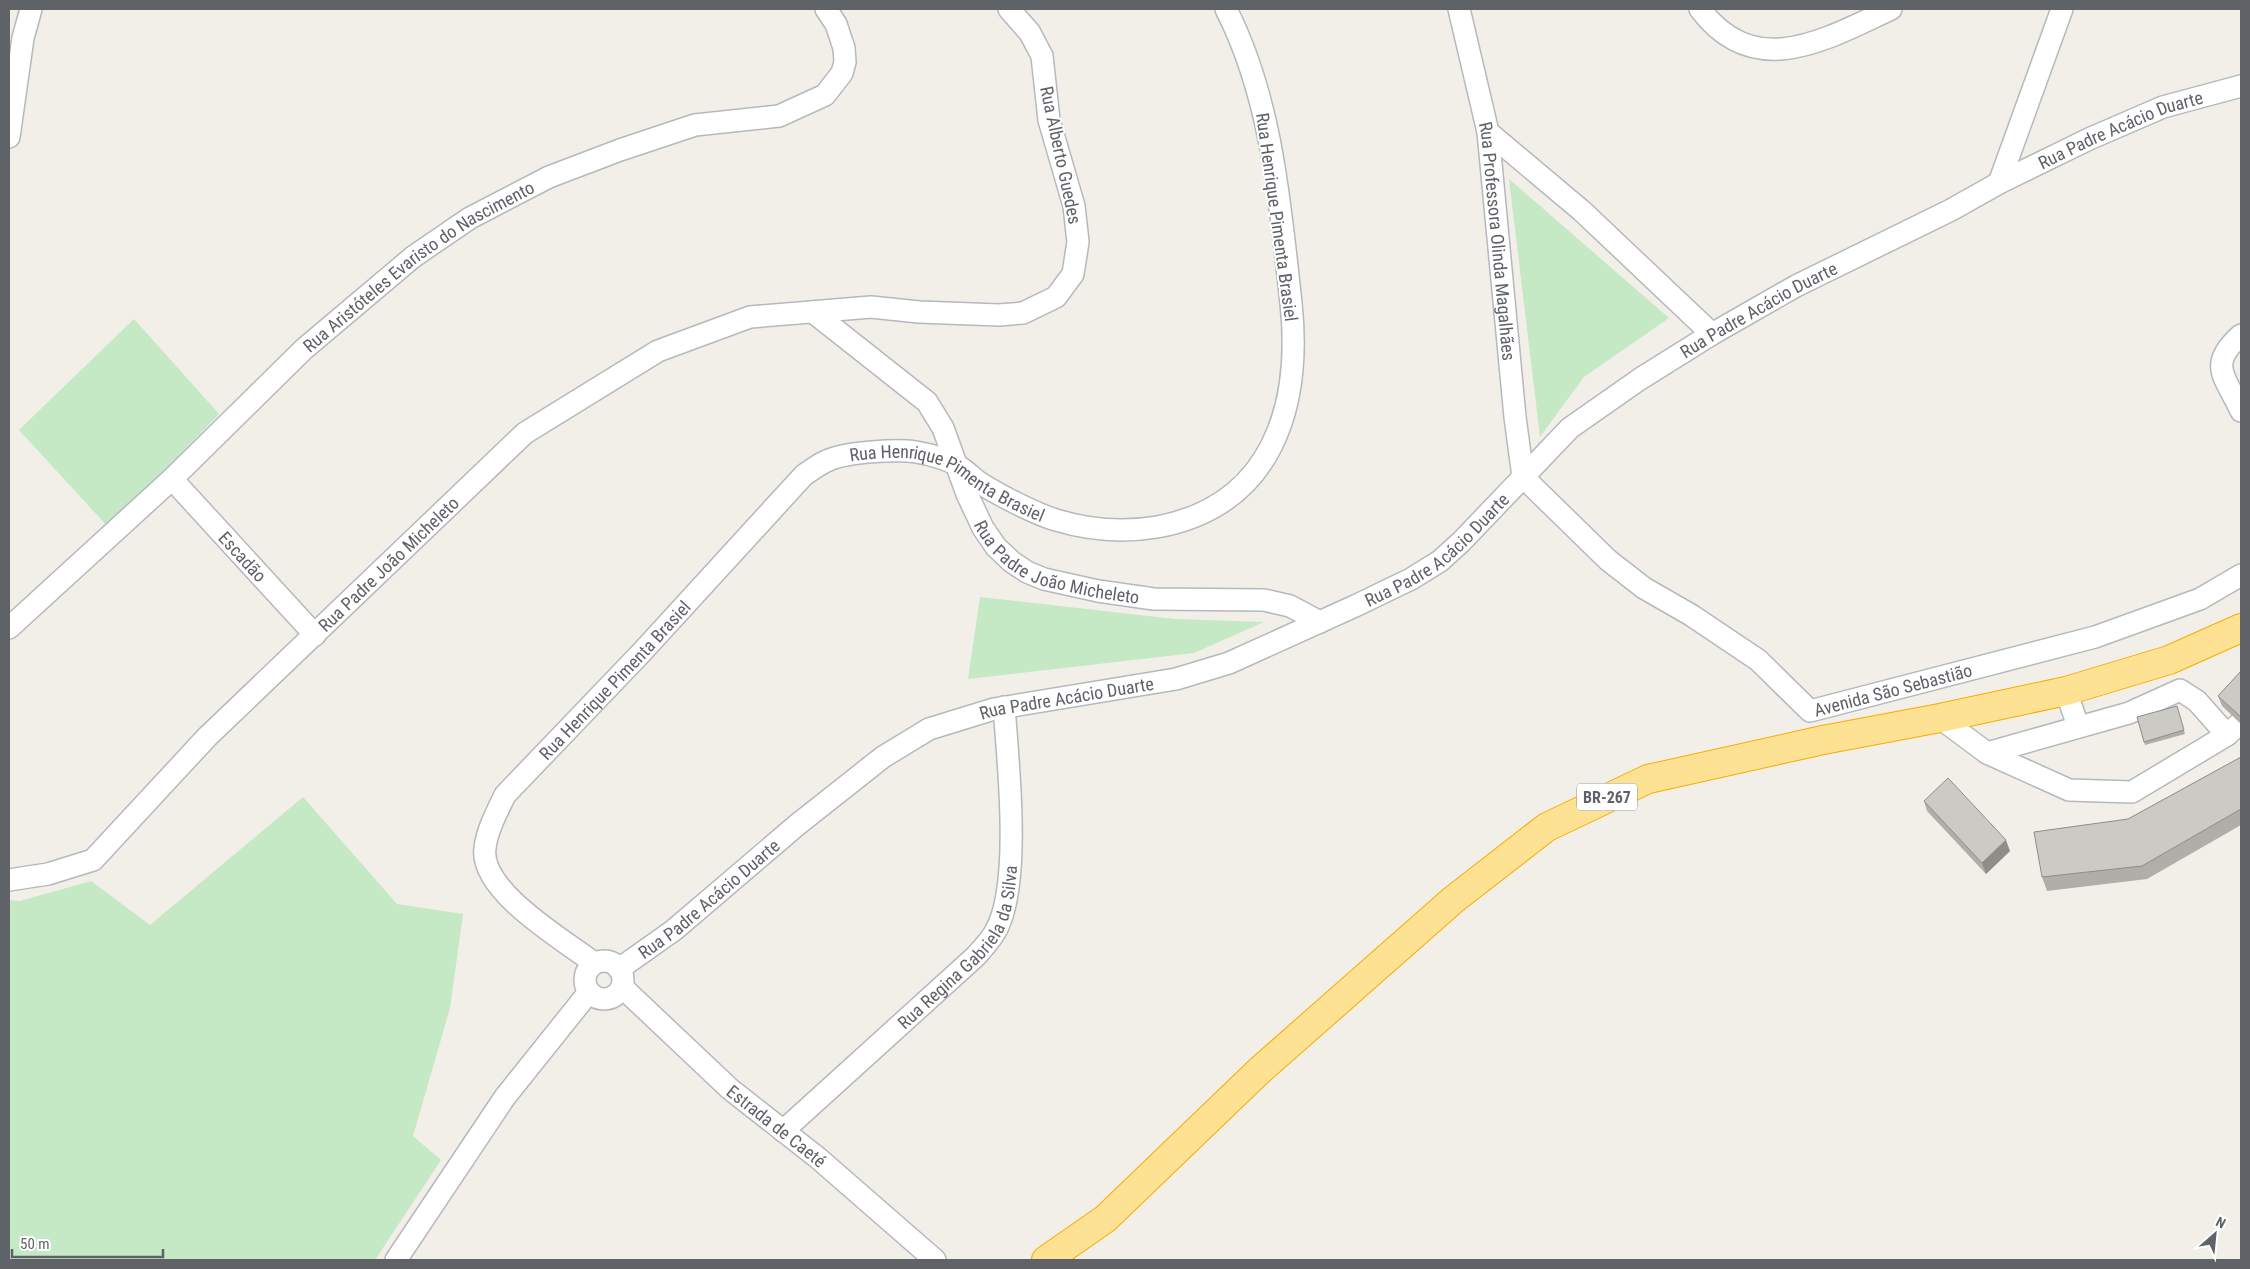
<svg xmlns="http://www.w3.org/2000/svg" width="2250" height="1269" font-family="'Roboto Condensed',sans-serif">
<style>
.green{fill:#c5e8c5}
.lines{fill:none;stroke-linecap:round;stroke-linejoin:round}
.minor-casing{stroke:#b5b8bc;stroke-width:24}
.highway-casing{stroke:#f9ab00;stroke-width:30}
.minor{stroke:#fff;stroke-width:21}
.highway{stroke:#fde293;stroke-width:28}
.wall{fill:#afaea9}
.shaded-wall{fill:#8f8d8a}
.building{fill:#cccac5;stroke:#8f8d8a}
.labels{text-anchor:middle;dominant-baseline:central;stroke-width:4;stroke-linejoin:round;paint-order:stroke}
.shield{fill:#fff;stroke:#8f9295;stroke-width:1}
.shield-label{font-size:16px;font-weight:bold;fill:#5f6368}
.street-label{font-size:18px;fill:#5f6368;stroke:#fff}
</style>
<rect width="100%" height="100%" fill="#f1efe8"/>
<g class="green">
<polygon points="1509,179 1669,318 1584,377 1540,437"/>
<polygon points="134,319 219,414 109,528 19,430"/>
<polygon points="980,597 1175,619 1264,622 1194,653 968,679"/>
<polygon points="303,797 397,904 463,914 450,1008 413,1136 441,1160 375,1260 9,1260 9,900 20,901 91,881 150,925"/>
</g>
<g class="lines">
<g class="minor-casing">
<g id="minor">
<path id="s1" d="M 1459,9 L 1488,132 L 1515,417 L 1523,477 L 1608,560 L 1644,588 L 1691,615 L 1758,660 L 1810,711 L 2095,637 L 2200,599 L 2241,575"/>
<path d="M 1700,9 C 1755,82 1826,39 1891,9"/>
<polyline points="1488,132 1582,211 1712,334"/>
<polyline points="9,137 23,38 31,9"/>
<polyline points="1999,183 2062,9"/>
<path id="s2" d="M 813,312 L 927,402 L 943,428 L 967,494 L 983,528 L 996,547 L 1012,562 L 1027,572 L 1044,579 L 1098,591 L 1154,599 L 1264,600 L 1290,606 L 1320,622"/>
<path d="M 2241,335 C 2207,365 2225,376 2241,411"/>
<path id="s3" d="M 172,479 L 315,635"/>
<path id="s4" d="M 9,628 L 172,479 L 304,349 L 413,257 L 470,218 L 549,177 L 620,150 L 695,125 L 779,116 L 825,95 L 842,73 L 845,62 L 844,48 L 836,24 L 826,9"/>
<polyline points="2066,691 2078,726"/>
<polyline points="1940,718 1987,753 2129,713 2180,690 2197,701 2227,735 2240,723"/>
<polyline points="1987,753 2069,790 2132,792 2227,735"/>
<path id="s5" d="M 9,880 L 48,874 L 93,860 L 207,737 L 525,433 L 658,351 L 750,317 L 871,307 L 919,312 L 999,315 L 1023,313 L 1056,297 L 1073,274 L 1078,242 L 1074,206 L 1049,120 L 1042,56 L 1030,33 L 1009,9"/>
<circle cx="604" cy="980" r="19"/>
<path id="s6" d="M 594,963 C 564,940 479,891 485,848 C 487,830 497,812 505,795 L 642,652 L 804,475 C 812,470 820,463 829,460 C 847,452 897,449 916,452 C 928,454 948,459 958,466 C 965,470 971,476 977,481 C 995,493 1035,514 1056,520 C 1089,530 1122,533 1157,527 C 1272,506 1302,407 1291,303 C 1280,204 1272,99 1226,9"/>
<path id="s7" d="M 619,969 L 674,930 L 797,825 L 883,757 L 929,729 L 994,709 L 1176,679 L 1229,663 L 1355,606 L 1411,579 L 1440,561 L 1462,541 L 1570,428 L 1640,379 L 1712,334 L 1796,286 L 1951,210 L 1999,183 L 2089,139 L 2163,107 L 2241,86"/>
<path id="s8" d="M 622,987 L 730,1089 L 818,1158 L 935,1260"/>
<path id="s9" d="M 783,1131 L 976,956 C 982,949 990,941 995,932 C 1022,887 1008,761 1004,707"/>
<polyline points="396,1260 505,1097 589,992"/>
</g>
</g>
<g class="highway-casing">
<polyline id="highway" points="1046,1260 1105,1219 1259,1071 1453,900 1547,827 1648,779 1823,740 1940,718 2066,691 2169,660 2241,628"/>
</g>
<use href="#minor" class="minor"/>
<use href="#highway" class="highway"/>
</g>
<g class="wall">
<polygon points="2241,671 2241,724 2222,706 2218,696"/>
<polygon points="2177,706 2185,734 2145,745 2137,717"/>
<polygon points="2241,757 2241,825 2147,879 2047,891 2042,877 2128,819"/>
<polygon points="1924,801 2010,851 1986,874 1927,811"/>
</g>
<polygon class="shaded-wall" points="2006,840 2010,851 1986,874 1982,863"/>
<g class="building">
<polygon points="2241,671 2241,717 2218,696"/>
<polygon points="2177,706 2184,730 2144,742 2137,717"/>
<polygon points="2241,757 2241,809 2142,866 2042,877 2034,832 2128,819"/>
<polygon points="1948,778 2006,840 1982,863 1924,801"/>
</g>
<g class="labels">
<rect class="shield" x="1577" y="783.5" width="60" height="27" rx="4"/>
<g class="shield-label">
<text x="1607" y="797">BR-267</text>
</g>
<g class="street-label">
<text stroke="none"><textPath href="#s7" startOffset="1749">Rua Padre Acácio Duarte</textPath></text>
<text transform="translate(1061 155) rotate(78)">Rua Alberto Guedes</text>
<text transform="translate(1277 217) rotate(82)">Rua Henrique Pimenta Brasiel</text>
<text stroke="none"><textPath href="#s1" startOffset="236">Rua Professora Olinda Magalhães</textPath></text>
<text stroke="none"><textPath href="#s4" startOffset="548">Rua Aristóteles Evaristo do Nascimento</textPath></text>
<text stroke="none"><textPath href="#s7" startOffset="1344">Rua Padre Acácio Duarte</textPath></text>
<text stroke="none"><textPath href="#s6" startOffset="815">Rua Henrique Pimenta Brasiel</textPath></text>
<text stroke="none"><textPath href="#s7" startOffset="939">Rua Padre Acácio Duarte</textPath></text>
<text stroke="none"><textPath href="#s2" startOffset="369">Rua Padre João Micheleto</textPath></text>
<text stroke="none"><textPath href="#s3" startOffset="105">Escadão</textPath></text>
<text stroke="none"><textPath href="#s5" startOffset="505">Rua Padre João Micheleto</textPath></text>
<text stroke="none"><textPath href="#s6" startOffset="380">Rua Henrique Pimenta Brasiel</textPath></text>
<text stroke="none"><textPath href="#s1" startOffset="931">Avenida São Sebastião</textPath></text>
<text stroke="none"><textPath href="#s7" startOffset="534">Rua Padre Acácio Duarte</textPath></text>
<text stroke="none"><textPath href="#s7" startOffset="114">Rua Padre Acácio Duarte</textPath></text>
<text stroke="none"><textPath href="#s9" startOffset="259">Rua Regina Gabriela da Silva</textPath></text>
<text stroke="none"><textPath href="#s8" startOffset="208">Estrada de Caeté</textPath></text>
</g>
</g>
<rect width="2250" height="1269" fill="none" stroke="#5f6368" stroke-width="20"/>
<g transform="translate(2215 1234) rotate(27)" stroke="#ffffff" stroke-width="4" paint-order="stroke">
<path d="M0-4L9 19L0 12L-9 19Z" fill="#5f6368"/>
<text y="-8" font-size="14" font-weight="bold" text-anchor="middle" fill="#5f6368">N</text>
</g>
<path d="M12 1249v8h151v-8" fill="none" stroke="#5f6368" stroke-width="2.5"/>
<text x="20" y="1249" font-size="15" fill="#5f6368" stroke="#ffffff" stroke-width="4" paint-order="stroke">50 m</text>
</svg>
